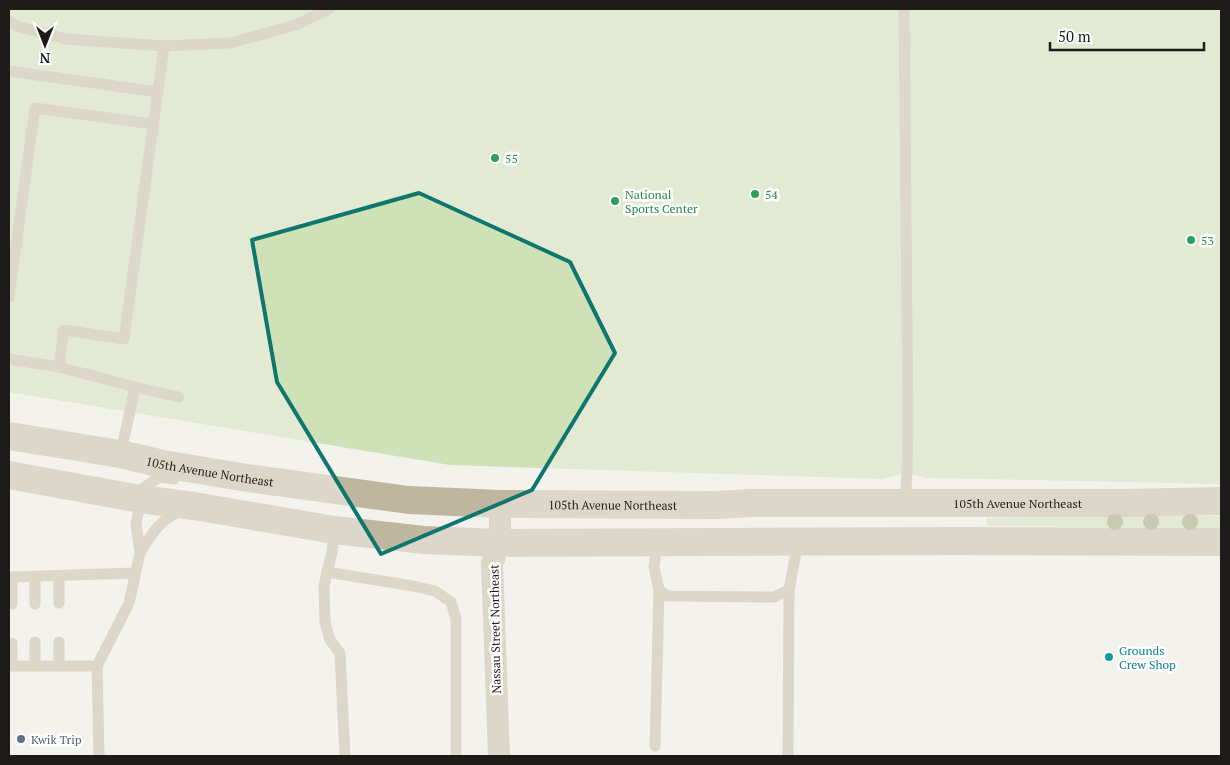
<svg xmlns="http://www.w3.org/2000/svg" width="1230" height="765" font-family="'PT Serif',serif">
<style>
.green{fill:#cee1b7}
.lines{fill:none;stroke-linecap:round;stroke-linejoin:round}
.service{stroke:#beb69e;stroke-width:11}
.minor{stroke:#beb69e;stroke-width:22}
.tertiary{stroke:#beb69e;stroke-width:28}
.tree{fill:#8e9b6b}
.marked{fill:none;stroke:#0f766e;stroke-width:4;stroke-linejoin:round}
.leisure-dot{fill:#2e9e5b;stroke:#fff;stroke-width:2}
.culture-dot{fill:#0f9aa8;stroke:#fff;stroke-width:2}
.service-dot{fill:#5c6f8a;stroke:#fff;stroke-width:2}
.labels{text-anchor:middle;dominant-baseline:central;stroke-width:5;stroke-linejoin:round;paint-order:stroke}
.leisure-label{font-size:12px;fill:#27864d;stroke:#fff;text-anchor:start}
.street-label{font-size:12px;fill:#1d1c1b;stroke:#fff}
.culture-label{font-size:12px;fill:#0d838f;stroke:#fff;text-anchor:start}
.service-label{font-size:12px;fill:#4e5e75;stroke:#fff;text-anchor:start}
</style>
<rect width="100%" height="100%" fill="#f4f2ed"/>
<g class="green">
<polygon points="9,9 1221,9 1221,484 926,478 907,473 881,479 450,465 9,392"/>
<polygon points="1095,516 1221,516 1221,528 987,526 986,518"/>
</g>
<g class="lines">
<g class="service">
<polyline points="904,9 908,424 907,473 905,504"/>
<polyline points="9,21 16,26 66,39 164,46 230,43 296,25 329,9"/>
<polyline points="9,71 158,92"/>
<polyline points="9,297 35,108 153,124"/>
<polyline points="9,359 59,367 64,330 124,339 164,46"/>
<polyline points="59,367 135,387"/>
<polyline points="120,454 127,425 135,387 179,397"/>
<polyline points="334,530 332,553 327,572 324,587 325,622 330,640 340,653 345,756"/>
<polyline points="657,543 654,567 659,590 667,596 774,597 789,590 798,542"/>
<path d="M 140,553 C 152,534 159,520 181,511"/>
<polyline points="327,572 413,586 435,591 451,602 456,619 456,756"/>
<polyline points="59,576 59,603"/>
<polyline points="9,577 135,573"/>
<polyline points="12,577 12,604"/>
<polyline points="35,577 35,604"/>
<polyline points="35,642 35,666"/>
<polyline points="59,642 59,666"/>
<polyline points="12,643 12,666"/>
<polyline points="9,666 97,666 99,756"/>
<polyline points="97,666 129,603 140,553 136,524 143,488 160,477 174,479"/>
<polyline points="655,746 659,590"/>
<polyline points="788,756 789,590"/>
</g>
<polyline class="minor" points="499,756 492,564 500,543 500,504"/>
<g class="tertiary">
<path id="s1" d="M 9,436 L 120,454 L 163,464 L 247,478 L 409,500 L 500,504 L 715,505 L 752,503 L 1123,503 L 1221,501"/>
<polyline points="9,475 140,499 194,506 334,530 424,540 500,543 960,541 1221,542"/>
</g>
</g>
<g class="tree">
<circle cx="1115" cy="522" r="8"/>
<circle cx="1151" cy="522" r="8"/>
<circle cx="1190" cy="522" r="8"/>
</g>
<path d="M0 0H1230V765H0ZM 419,193 L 570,262 L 615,353 L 532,490 L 381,554 L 277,382 L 252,240 Z" fill="#f4f2ed" fill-opacity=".55" fill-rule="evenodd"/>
<path class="marked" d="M 419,193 L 570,262 L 615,353 L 532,490 L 381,554 L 277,382 L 252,240 Z"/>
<g class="leisure-dot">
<circle cx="495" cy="158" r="5"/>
<circle cx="755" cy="194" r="5"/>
<circle cx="615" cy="201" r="5"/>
<circle cx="1191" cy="240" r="5"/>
</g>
<circle class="culture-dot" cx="1109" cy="657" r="5"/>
<circle class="service-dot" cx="21" cy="739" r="5"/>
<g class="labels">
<g class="leisure-label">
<text x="505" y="158">55</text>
<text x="625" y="194">National<tspan x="625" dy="14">Sports Center</tspan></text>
<text x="765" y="194">54</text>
<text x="1201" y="240">53</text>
</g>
<g class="street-label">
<text stroke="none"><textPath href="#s1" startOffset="204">105th Avenue Northeast</textPath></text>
<text stroke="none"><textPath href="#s1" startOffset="609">105th Avenue Northeast</textPath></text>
<text stroke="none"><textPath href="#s1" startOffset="1014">105th Avenue Northeast</textPath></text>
<text transform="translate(495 629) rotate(-91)">Nassau Street Northeast</text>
</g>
<g class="culture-label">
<text x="1119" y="650">Grounds<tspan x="1119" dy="14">Crew Shop</tspan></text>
</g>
<g class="service-label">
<text x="31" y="739">Kwik Trip</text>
</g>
</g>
<rect width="1230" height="765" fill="none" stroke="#1d1c1b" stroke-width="20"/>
<g transform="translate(45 45) rotate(180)" stroke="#ffffff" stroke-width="4" paint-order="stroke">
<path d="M0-4L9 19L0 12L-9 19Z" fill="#1d1c1b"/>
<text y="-8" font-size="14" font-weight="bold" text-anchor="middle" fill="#1d1c1b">N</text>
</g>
<path d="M1050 42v8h154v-8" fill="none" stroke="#1d1c1b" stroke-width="2.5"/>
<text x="1058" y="42" font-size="15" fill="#1d1c1b" stroke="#ffffff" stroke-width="4" paint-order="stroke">50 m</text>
</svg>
